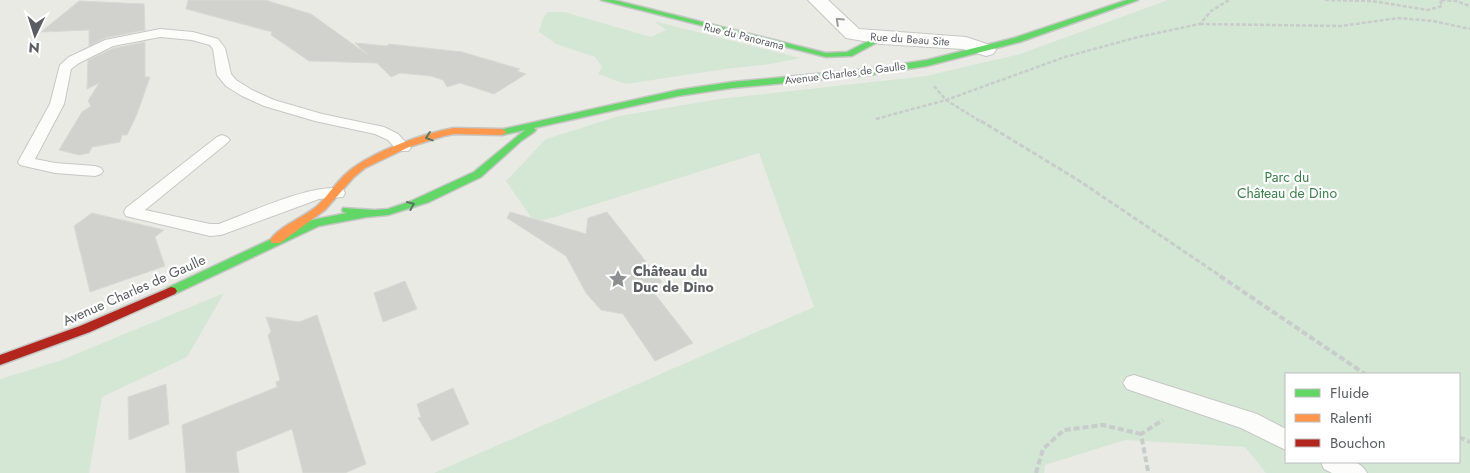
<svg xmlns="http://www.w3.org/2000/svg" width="1470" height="473" font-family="Jost,sans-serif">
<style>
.green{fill:#d4e6d4;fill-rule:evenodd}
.building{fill:#d1d1ce;stroke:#d9d9d4}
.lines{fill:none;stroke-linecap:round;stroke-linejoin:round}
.lane-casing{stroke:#c7c7c5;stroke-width:2}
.street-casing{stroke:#c7c7c5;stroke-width:2}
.fast-casing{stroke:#c6c7c5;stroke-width:3}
.slow-casing{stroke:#c6c7c5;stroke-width:3}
.jam-casing{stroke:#c6c7c5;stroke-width:3}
.path-far2{stroke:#c8ccca;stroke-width:2.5;stroke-dasharray:4 2;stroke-linecap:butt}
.path-far1{stroke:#c8ccca;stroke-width:3;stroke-dasharray:5 2.5;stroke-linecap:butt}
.path{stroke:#c8ccca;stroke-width:4;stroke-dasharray:6 3;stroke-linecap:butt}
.lane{fill:#fcfcfb;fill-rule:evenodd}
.street{fill:#fcfcfb;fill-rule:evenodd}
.fast{fill:#63d668;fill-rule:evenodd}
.slow{fill:#ff974d;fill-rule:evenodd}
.jam{fill:#b3261e;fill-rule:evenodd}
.oneway{stroke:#9b9d9f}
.oneway2{stroke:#5d7563}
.labels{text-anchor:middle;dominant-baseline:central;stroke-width:4.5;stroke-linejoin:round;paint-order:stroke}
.far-street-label{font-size:11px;fill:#5b5d62;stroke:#fff}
.park-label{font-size:14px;fill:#3d804c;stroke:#fff}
.poi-label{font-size:14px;font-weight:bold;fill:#5b5d62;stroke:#fff;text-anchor:start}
.street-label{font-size:14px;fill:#5b5d62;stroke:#fff}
</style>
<rect width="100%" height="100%" fill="#eaeae5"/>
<g class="green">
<path d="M 1168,0 L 1470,0 L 1470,473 L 1266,473 L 1245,447 L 1125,440 L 1045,465 L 1044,473 L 434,473 L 814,307 L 759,153 L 535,223 L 506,181 L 546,139 L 619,116 L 719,99 L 926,76 L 1020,54 ZM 1286,374 L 1459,374 L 1459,462 L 1286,462 Z"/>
<polygon points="548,12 564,12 651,37 666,30 654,21 800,58 771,64 725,69 626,84 598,74 602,67 595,57 556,44 539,32 543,18"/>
<polygon points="224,293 187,357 102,397 89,473 0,473 0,379 59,361"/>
</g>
<g class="building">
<polygon points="188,0 265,0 311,14 368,55 355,43 387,46 389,44 462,52 520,69 517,71 526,74 494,94 460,83 447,87 443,80 431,76 400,73 391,77 377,63 309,61 271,35 272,32 186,9"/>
<polygon points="79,1 144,4 145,30 105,38 89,46 89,30 41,32"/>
<polygon points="145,42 145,77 150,77 137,114 127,135 122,135 120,142 92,147 89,153 79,155 59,150 82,112 91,106 88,101 99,83 87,89 88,60 114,48"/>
<polygon points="510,212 586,234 588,218 607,212 662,282 651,289 693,343 655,361 623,314 601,310 586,293 566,256 507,218"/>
<polygon points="92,213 164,230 155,237 165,266 90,292 74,226"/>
<polygon points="405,281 417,309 383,322 374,293"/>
<polygon points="317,315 366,464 345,473 303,473 292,429 236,452 239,473 186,473 182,425 277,387 276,382 280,380 268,335 271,332 266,317 299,322"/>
<polygon points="166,384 169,424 129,440 128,397"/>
<polygon points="453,388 469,424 432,441 418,418 421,417 417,404"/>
</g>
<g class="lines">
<g class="lane-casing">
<g id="lane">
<polygon points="160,29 193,32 218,39 225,48 231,74 236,80 252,90 274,100 322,114 384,127 398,134 411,148 408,151 398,151 388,140 375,134 315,121 264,106 242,96 226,86 217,75 213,49 210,45 192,40 160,37 113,46 79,63 71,69 64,104 35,159 55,163 95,166 101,168 103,171 101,174 95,176 55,173 20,165 18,162 50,104 60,65 69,57 105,40"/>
<path d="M 222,135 L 227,137 L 230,140 L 227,143 L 145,210 L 210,224 L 219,224 C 249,213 314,182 343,189 L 345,193 L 343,197 L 319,199 L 221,235 L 210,236 L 126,216 L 124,212 L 126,208 L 217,137 Z"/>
<polygon points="1134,375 1257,414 1286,429 1286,450 1241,428 1127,389 1123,383 1127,377"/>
<path d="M 1321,462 C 1337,462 1359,456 1367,473 L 1332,473 L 1324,469 Z"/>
</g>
</g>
<g class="street-casing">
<polygon id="street" points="808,0 828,0 859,29 966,37 993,46 996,50 993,54 986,56 963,49 881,44 846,38"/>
</g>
<g class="fast-casing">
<g id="fast">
<polygon points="601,0 614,0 826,53 847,52 878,36 885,38 852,56 826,57"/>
<polygon points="1127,0 1138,0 1020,42 927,66 869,75 732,88 678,96 534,128 536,130 534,132 521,141 481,177 429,202 388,215 367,217 319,226 175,294 167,294 165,291 167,288 312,220 347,213 343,212 342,210 343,208 375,210 388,209 409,202 474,172 525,130 502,135 497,132 499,130 678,90 732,82 869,69 927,60 1014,38"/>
</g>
</g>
<g class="slow-casing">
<path id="slow" d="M 454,128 L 502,129 L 507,132 L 502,135 L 454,134 L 444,136 L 409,147 L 365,168 L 354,177 L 325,210 L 280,243 L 272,243 L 270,240 C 281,225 303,218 317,206 C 328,196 336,182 348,172 C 371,152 424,133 454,128 Z"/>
</g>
<g class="jam-casing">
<polygon id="jam" points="171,287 175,288 177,291 175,294 90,332 0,365 0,355 80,326"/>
</g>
<g class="path-far2">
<polyline points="1325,0 1372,1 1428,10 1442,6 1440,0 1456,1 1470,6"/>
<polyline points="1200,24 1341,26 1399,18 1433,21 1470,29"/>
<polyline points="934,86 946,100 1065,57 1138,37 1200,24 1211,11 1229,0"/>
<polyline points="876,119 946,100 983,123"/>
</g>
<polyline class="path-far1" points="981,121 1078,180 1222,277"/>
<g class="path">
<polyline points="1220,276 1365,374"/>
<polyline points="1459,437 1470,442"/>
<polyline points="1148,471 1141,434 1163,420"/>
<polyline points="1036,473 1043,449 1064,430 1103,425 1141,434"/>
</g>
<use href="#lane" class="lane"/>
<use href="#street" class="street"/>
<use href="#fast" class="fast"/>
<use href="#slow" class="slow"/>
<use href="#jam" class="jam"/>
</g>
<defs><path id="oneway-chevron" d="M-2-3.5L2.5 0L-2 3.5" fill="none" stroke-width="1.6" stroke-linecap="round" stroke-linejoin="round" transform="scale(1.25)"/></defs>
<use class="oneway" href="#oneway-chevron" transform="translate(839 21) rotate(-137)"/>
<g class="oneway2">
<use href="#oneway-chevron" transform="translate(429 137) rotate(161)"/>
<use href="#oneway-chevron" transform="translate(411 205) rotate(-23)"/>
</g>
<defs>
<g id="sight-bare" transform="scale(1.5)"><path d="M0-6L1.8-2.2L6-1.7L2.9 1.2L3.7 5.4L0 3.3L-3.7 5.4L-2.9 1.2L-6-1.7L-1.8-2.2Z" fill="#8d8e90" stroke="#fff" stroke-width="2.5" paint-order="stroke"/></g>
</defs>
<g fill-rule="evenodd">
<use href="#sight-bare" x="618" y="279"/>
</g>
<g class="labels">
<g class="far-street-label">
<text transform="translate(744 36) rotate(14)">Rue du Panorama</text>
<text transform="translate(910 39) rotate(4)">Rue du Beau Site</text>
<text transform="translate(845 73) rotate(-7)">Avenue Charles de Gaulle</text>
</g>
<g class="park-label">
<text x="1287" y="177">Parc du<tspan x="1287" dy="16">Château de Dino</tspan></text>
</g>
<g class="poi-label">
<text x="633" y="271">Château du<tspan x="633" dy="16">Duc de Dino</tspan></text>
</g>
<g class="street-label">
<text transform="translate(134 290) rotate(-24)">Avenue Charles de Gaulle</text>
</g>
</g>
<rect x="1285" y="373" width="175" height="90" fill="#ffffff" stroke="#bdbec0"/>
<rect x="1295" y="389" width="25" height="8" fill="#63d668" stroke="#bdbec0"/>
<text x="1330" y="398" font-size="15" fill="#5b5d62">Fluide</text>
<rect x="1295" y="414" width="25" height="8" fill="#ff974d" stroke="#bdbec0"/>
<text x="1330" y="423" font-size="15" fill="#5b5d62">Ralenti</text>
<rect x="1295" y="439" width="25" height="8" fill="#b3261e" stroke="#bdbec0"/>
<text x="1330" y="448" font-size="15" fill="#5b5d62">Bouchon</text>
<g transform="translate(35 35) rotate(184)" stroke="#ffffff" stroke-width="4" paint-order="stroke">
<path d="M0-4L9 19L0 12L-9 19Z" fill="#5b5d62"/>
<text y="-8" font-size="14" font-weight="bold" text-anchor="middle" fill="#5b5d62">N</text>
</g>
</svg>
